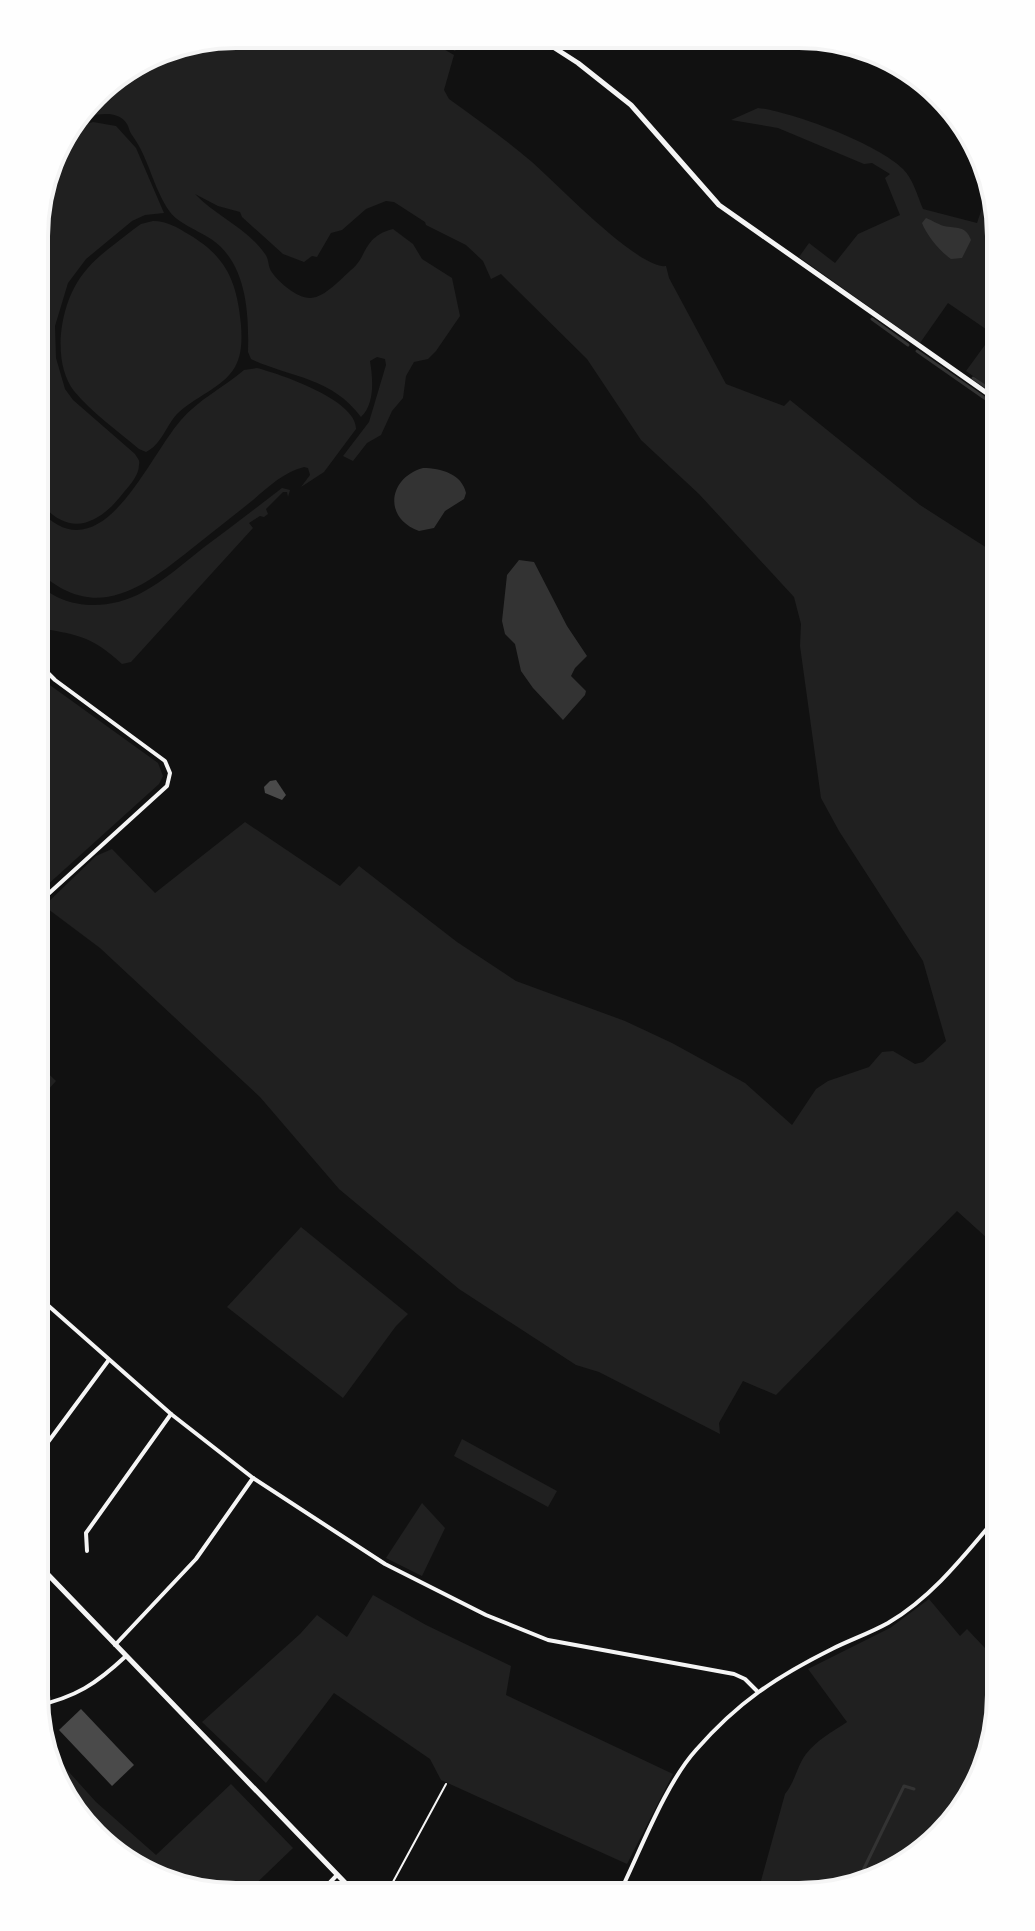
<svg xmlns="http://www.w3.org/2000/svg" width="1035" height="1931" font-family="Ubuntu,sans-serif">
<style>
.green{fill:#202020}
.water{fill:#333}
.lines{fill:none;stroke-linecap:round;stroke-linejoin:round}
.stream{stroke:#333;stroke-width:3}
.building{fill:#4a4a4a}
.service{stroke:#f5f5f5;stroke-width:2}
.minor{stroke:#f5f5f5;stroke-width:4}
.tertiary{stroke:#f5f5f5;stroke-width:5}
.rim{fill:none;stroke:#f5f5f5;stroke-width:4}
</style>
<rect width="100%" height="100%" fill="#111"/>
<g class="green">
<path d="M 236,34 L 419,35 L 454,55 L 444,90 L 449,99 C 477,119 506,140 532,162 C 556,183 639,270 666,266 L 669,278 L 726,384 L 784,406 L 790,400 L 920,505 L 1001,557 L 1001,1243 L 997,1247 L 957,1211 L 776,1395 L 743,1381 L 719,1423 L 720,1434 L 599,1372 L 576,1365 L 459,1289 L 339,1189 L 260,1097 L 100,948 L 44,906 L 96,856 L 112,849 L 155,893 L 245,822 L 340,886 L 359,866 L 457,942 L 516,981 L 625,1021 L 672,1043 L 745,1083 L 792,1125 L 816,1089 L 828,1081 L 869,1067 L 882,1052 L 893,1051 L 915,1064 L 923,1062 L 946,1041 L 923,961 L 839,831 L 821,798 L 800,646 L 801,624 L 794,597 L 699,494 L 641,440 L 587,359 L 501,274 L 491,279 L 483,261 L 466,245 L 426,225 L 425,222 L 394,202 L 386,201 L 366,209 L 342,230 L 331,233 L 317,257 L 312,256 L 304,262 L 283,254 L 242,217 L 240,212 L 218,206 L 195,194 C 216,216 247,228 265,254 C 269,259 268,266 271,271 C 278,282 298,299 311,298 C 325,297 341,279 351,270 C 368,257 362,237 393,229 L 413,244 L 422,259 L 452,278 L 460,316 L 436,351 L 428,359 L 414,362 L 406,376 L 403,398 L 392,411 L 381,435 L 367,443 L 353,461 L 343,456 L 369,422 L 386,365 L 385,359 L 377,357 L 370,361 C 373,379 375,404 361,417 C 332,377 289,377 251,359 L 248,352 C 249,314 247,263 211,239 C 199,231 178,223 170,212 C 153,188 149,158 132,135 C 129,131 129,127 127,124 C 117,107 89,116 75,120 L 102,84 L 159,49 Z"/>
<polygon points="427,35 464,35 455,51"/>
<path d="M 758,108 C 793,112 878,144 903,169 C 913,179 917,195 923,209 L 977,223 L 992,179 L 1001,236 L 1001,396 L 966,371 L 993,334 L 948,303 L 920,343 L 799,257 L 809,243 L 835,263 L 858,234 L 900,215 L 885,178 L 890,174 L 872,163 L 864,164 L 778,128 L 731,120 Z"/>
<path d="M 93,122 L 116,126 L 136,148 L 164,213 L 145,215 L 132,221 L 86,259 L 68,283 L 55,326 L 56,358 L 65,389 L 73,400 L 135,454 C 138,459 140,460 139,465 C 139,475 130,485 124,492 C 96,529 64,538 35,495 L 36,210 L 55,146 L 67,130 Z"/>
<path d="M 153,221 C 166,221 177,227 188,234 C 226,256 237,281 241,325 C 242,339 242,355 235,367 C 223,388 194,397 177,414 C 166,426 161,445 146,452 L 139,449 C 118,431 92,413 74,391 C 51,361 60,303 83,274 C 96,256 117,243 134,229 L 141,224 Z"/>
<path d="M 257,368 C 280,374 357,400 356,429 L 324,472 L 301,487 L 310,475 L 308,468 L 304,467 C 284,472 268,487 253,500 C 232,517 211,533 190,550 C 139,591 92,624 35,568 L 35,505 C 99,582 146,460 181,420 C 198,400 224,387 244,370 Z"/>
<path d="M 282,488 L 290,490 L 288,497 L 287,492 L 283,492 L 266,509 L 268,514 L 264,517 L 260,516 L 249,523 L 253,528 L 131,662 L 122,664 C 90,634 75,635 35,627 L 35,580 C 62,611 109,611 143,592 C 165,580 184,563 203,548 C 230,528 256,508 282,488 Z"/>
<polygon points="35,670 47,683 158,763 163,776 159,784 35,896"/>
<polygon points="35,1061 56,1081 35,1104"/>
<polygon points="301,1227 408,1314 396,1326 343,1398 227,1307"/>
<polygon points="462,1439 557,1491 548,1507 454,1456"/>
<polygon points="422,1503 445,1528 422,1576 386,1558"/>
<polygon points="373,1595 426,1625 511,1666 506,1695 673,1774 627,1864 441,1780 430,1759 334,1693 266,1783 202,1722 300,1634 317,1615 347,1637"/>
<path d="M 929,1599 L 960,1636 L 967,1629 L 1001,1665 L 1001,1709 L 959,1818 L 864,1886 L 759,1888 L 785,1794 C 795,1782 797,1766 806,1754 C 817,1740 832,1732 847,1722 L 808,1669 L 890,1628 Z"/>
<polygon points="41,1741 96,1802 156,1855 231,1784 293,1848 244,1895 209,1895 103,1847 45,1760"/>
</g>
<g class="water">
<path d="M 926,218 C 932,220 939,225 944,226 C 956,229 966,225 971,240 L 962,258 L 951,259 C 940,251 927,236 922,223 Z"/>
<path d="M 423,468 C 441,468 462,474 466,493 L 464,499 L 445,511 L 434,528 L 419,531 C 383,518 388,478 423,468 Z"/>
<polygon points="519,560 534,562 567,626 587,656 575,668 571,676 586,691 585,695 563,720 533,688 521,671 515,644 505,634 502,621 507,575"/>
</g>
<g class="lines">
<g class="stream">
<polyline points="872,319 908,345"/>
<polyline points="917,351 993,404"/>
<polyline points="973,378 1001,397"/>
<polyline points="855,1887 904,1786 914,1789"/>
</g>
</g>
<g class="building">
<polygon points="276,780 286,795 282,800 265,793 264,787 270,781"/>
<polygon points="81,1709 134,1765 112,1786 59,1730"/>
</g>
<g class="lines">
<polyline class="service" points="387,1893 446,1784"/>
<g class="minor">
<polyline points="35,906 167,786 170,773 165,761 55,680 35,660"/>
<polyline points="34,1293 171,1414 253,1478 385,1564 486,1615 548,1640 734,1674 745,1679 757,1691"/>
<polyline points="34,1461 108,1361"/>
<polyline points="87,1551 86,1533 171,1414"/>
<polyline points="115,1645 196,1559 253,1478"/>
<path d="M 36,1706 C 76,1697 96,1684 126,1656"/>
<path d="M 621,1890 C 641,1849 666,1783 696,1750 C 738,1702 776,1677 832,1649 C 850,1640 870,1633 888,1623 C 934,1596 966,1553 1001,1512"/>
<polyline points="319,1894 337,1875"/>
</g>
<g class="tertiary">
<polyline points="536,36 578,63 631,105 719,205 1001,403"/>
<polyline points="34,1560 355,1893"/>
</g>
</g>
<path d="M0 0H1035V1931H0ZM236 48H799A188 188 0 0 1 987 236V1695A188 188 0 0 1 799 1883H236A188 188 0 0 1 48 1695V236A188 188 0 0 1 236 48Z" fill="#fefefe" fill-rule="evenodd"/>
<path class="rim" d="M236 48H799A188 188 0 0 1 987 236V1695A188 188 0 0 1 799 1883H236A188 188 0 0 1 48 1695V236A188 188 0 0 1 236 48Z"/>
</svg>
